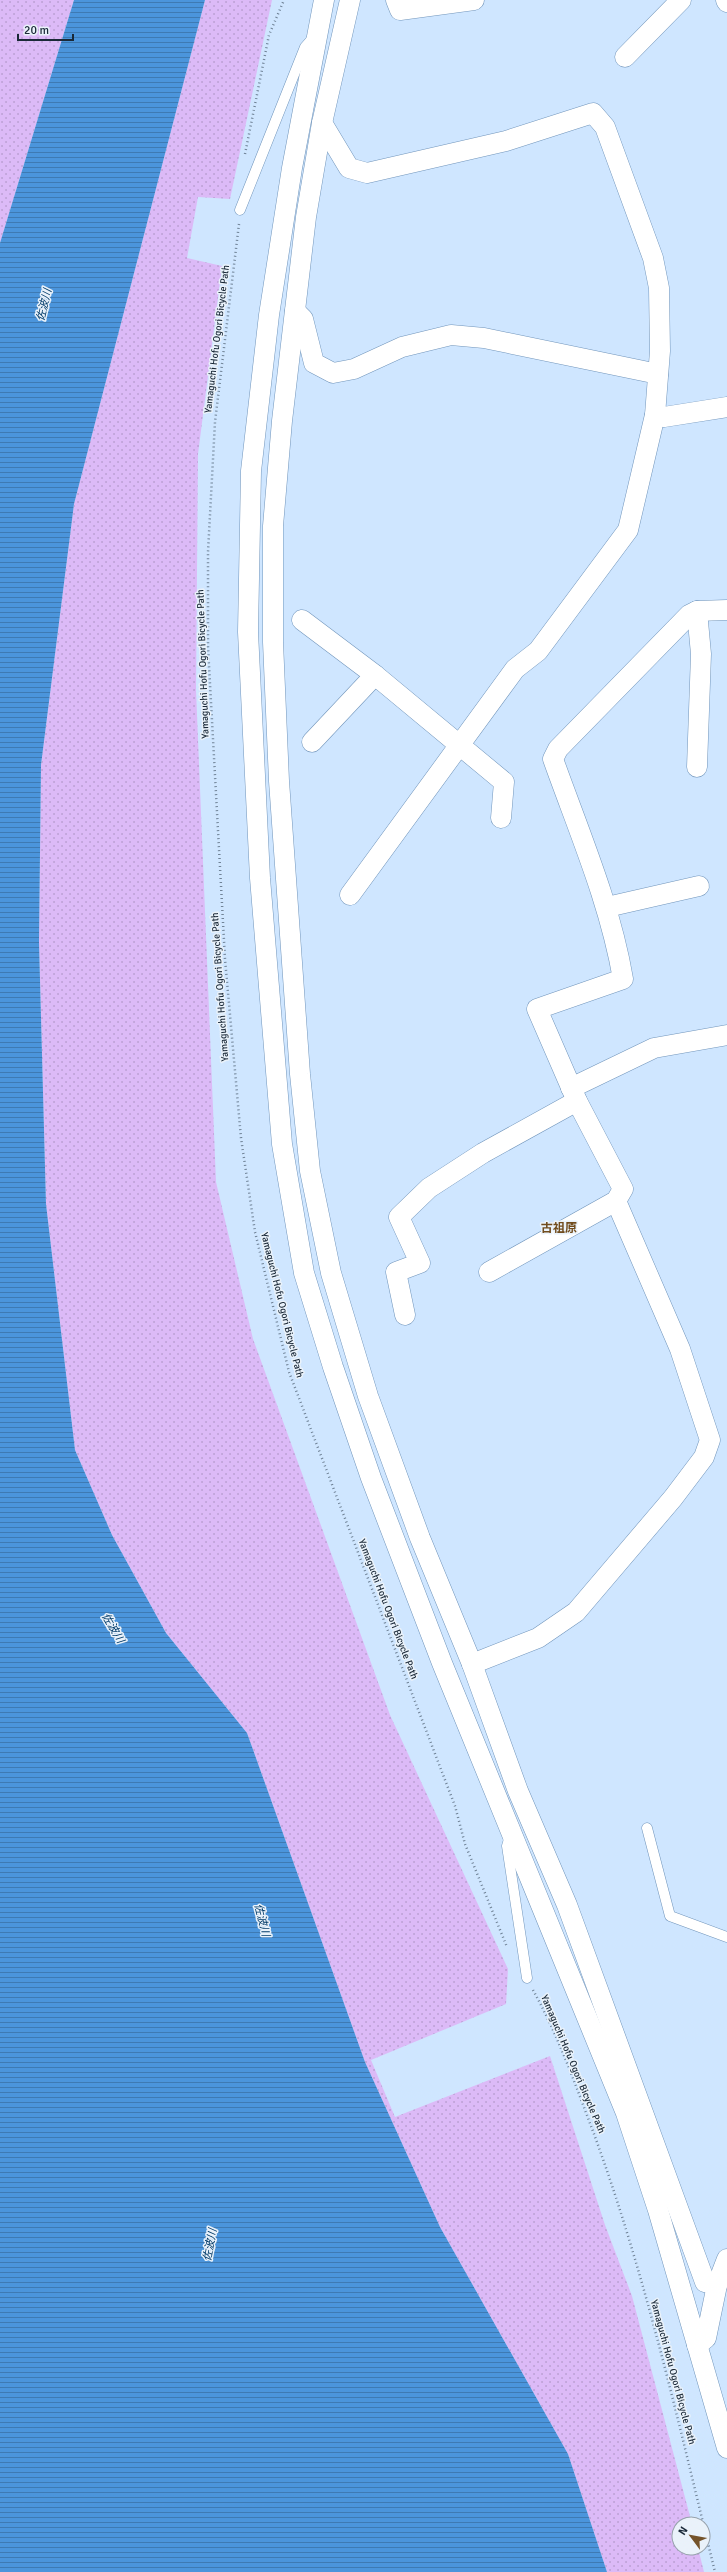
<svg xmlns="http://www.w3.org/2000/svg" width="727" height="2572" font-family="Signika,'Noto Sans JP',sans-serif">
<style>
.grass{fill:url(#grass-dots)}
.water{fill:url(#water-rules)}
.lines{fill:none;stroke-linecap:round;stroke-linejoin:round}
.lane-casing{stroke:#7195bb;stroke-width:11}
.street-casing{stroke:#7195bb;stroke-width:21}
.path{stroke:#708397;stroke-width:2.5;stroke-dasharray:1 3;stroke-linecap:butt}
.lane{stroke:#fff;stroke-width:10}
.street{stroke:#fff;stroke-width:20}
.labels{text-anchor:middle;dominant-baseline:central;stroke-width:3;stroke-linejoin:round;paint-order:stroke}
.street-label{font-size:10px;fill:#1a2938;stroke:#eaf2fa}
.water-label{font-size:11px;font-style:italic;fill:#033c6a;stroke:#eaf2fa}
.quarter-label{font-size:12px;font-weight:bold;fill:#714c1d;stroke:#eaf2fa}
</style>
<defs>
<pattern id="grass-dots" width="8" height="8" patternUnits="userSpaceOnUse"><rect width="8" height="8" fill="#dcbaf7"/><path d="M2 2h.1M6 6h.1" fill="none" stroke="#bca0d4" stroke-width="1.8" stroke-linecap="round"/></pattern>
<pattern id="water-rules" width="6" height="5" patternUnits="userSpaceOnUse"><rect width="6" height="5" fill="#4b95dc"/><path d="M0 2.5h6" fill="none" stroke="#3e7ab3"/></pattern>
</defs>
<rect width="100%" height="100%" fill="#cfe6ff"/>
<g class="grass">
<polygon points="0,0 74,0 0,243"/>
<polygon points="205,0 272,0 230,199 198,197 187,258 222,266 198,454 196,690 216,1182 253,1339 390,1715 508,1969 506,2004 371,2060 395,2117 550,2056 605,2225 632,2296 692,2524 679,2524 679,2548 698,2548 704,2572 607,2572 568,2454 440,2227 365,2062 247,1733 166,1633 112,1535 75,1450 46,1204 39,942 41,765 74,504"/>
</g>
<polygon class="water" points="74,0 205,0 74,504 41,765 39,942 46,1204 75,1450 112,1535 166,1633 247,1733 365,2062 440,2227 568,2454 607,2572 0,2572 0,243"/>
<g class="lines">
<g class="lane-casing">
<g id="lane">
<polyline points="240,210 305,47 312,39"/>
<polyline points="647,1828 670,1916 727,1937"/>
<polyline points="510,1836 507,1846 527,1978"/>
</g>
</g>
<g class="street-casing">
<g id="street">
<polyline points="324,0 292,168 269,315 251,471 248,632 260,878 282,1144 304,1273 333,1367 371,1478 442,1663 626,2113 658,2210 727,2448"/>
<polyline points="350,0 322,123 306,217 282,421 273,526 273,642 279,781 300,1074 310,1171 331,1273 368,1396 420,1538 472,1664 518,1791 567,1905 705,2282 717,2285"/>
<polyline points="396,0 400,10 474,0"/>
<polyline points="726,0 727,2"/>
<polyline points="625,57 681,0"/>
<polyline points="322,123 349,168 367,173 506,141 593,113 605,127 653,258 659,288 660,351 655,415 628,530 538,651 515,669 350,895"/>
<polyline points="295,311 303,319 314,363 333,373 354,369 402,347 451,335 484,338 658,374"/>
<polyline points="655,415 664,417 727,407"/>
<polyline points="302,620 375,675 504,782 501,818"/>
<polyline points="312,742 375,675"/>
<polyline points="697,767 701,654 697,611"/>
<polyline points="607,907 699,886"/>
<polyline points="571,1088 654,1048 727,1035"/>
<path d="M 489,1272 L 616,1201 L 623,1189 L 577,1101 L 537,1009 L 623,979 C 610,903 579,832 553,759 L 558,749 L 689,615 L 697,611 L 727,610"/>
<polyline points="405,1315 396,1272 420,1263 399,1217 429,1188 483,1153 577,1101"/>
<polyline points="472,1664 538,1638 576,1612 673,1498 704,1457 710,1440 680,1349 616,1201"/>
<polyline points="697,2345 706,2338 717,2285 727,2259"/>
</g>
</g>
<g class="path">
<polyline points="245,154 269,35 284,0"/>
<polyline points="239,224 215,422 208,552 208,647 225,959 241,1138 255,1232 289,1372 455,1806 465,1844 507,1947"/>
<path d="M 533,1990 C 558,2035 576,2086 594,2134 C 646,2276 679,2425 715,2572"/>
</g>
<use href="#lane" class="lane"/>
<use href="#street" class="street"/>
</g>
<g class="labels">
<g class="street-label">
<text transform="translate(217 339) rotate(-83)">Yamaguchi Hofu Ogori Bicycle Path</text>
<text transform="translate(203 664) rotate(-92)">Yamaguchi Hofu Ogori Bicycle Path</text>
<text transform="translate(220 987) rotate(-94)">Yamaguchi Hofu Ogori Bicycle Path</text>
<text transform="translate(282 1305) rotate(76)">Yamaguchi Hofu Ogori Bicycle Path</text>
<text transform="translate(388 1609) rotate(69)">Yamaguchi Hofu Ogori Bicycle Path</text>
<text transform="translate(573 2064) rotate(67)">Yamaguchi Hofu Ogori Bicycle Path</text>
<text transform="translate(673 2372) rotate(75)">Yamaguchi Hofu Ogori Bicycle Path</text>
</g>
<g class="water-label">
<text transform="translate(44 305) rotate(-77)">佐波川</text>
<text transform="translate(113 1628) rotate(59)">佐波川</text>
<text transform="translate(262 1920) rotate(76)">佐波川</text>
<text transform="translate(210 2245) rotate(-80)">佐波川</text>
</g>
<g class="quarter-label">
<text x="559" y="1228">古祖原</text>
</g>
</g>
<g transform="translate(691 2536) rotate(302)"><circle r="19" fill="#eaf2fa" stroke="#97a2ac"/>
<path d="M0-3L7 15L0 10L-7 15Z" fill="#74532a"/>
<text y="-6" font-size="11" font-weight="bold" text-anchor="middle" fill="#1a2938">N</text>
</g>
<path d="M18 34v6h55v-6" fill="none" stroke="#1a2938" stroke-width="2"/>
<text x="24" y="34" font-size="12" fill="#1a2938" stroke="#eaf2fa" stroke-width="3" paint-order="stroke">20 m</text>
</svg>
